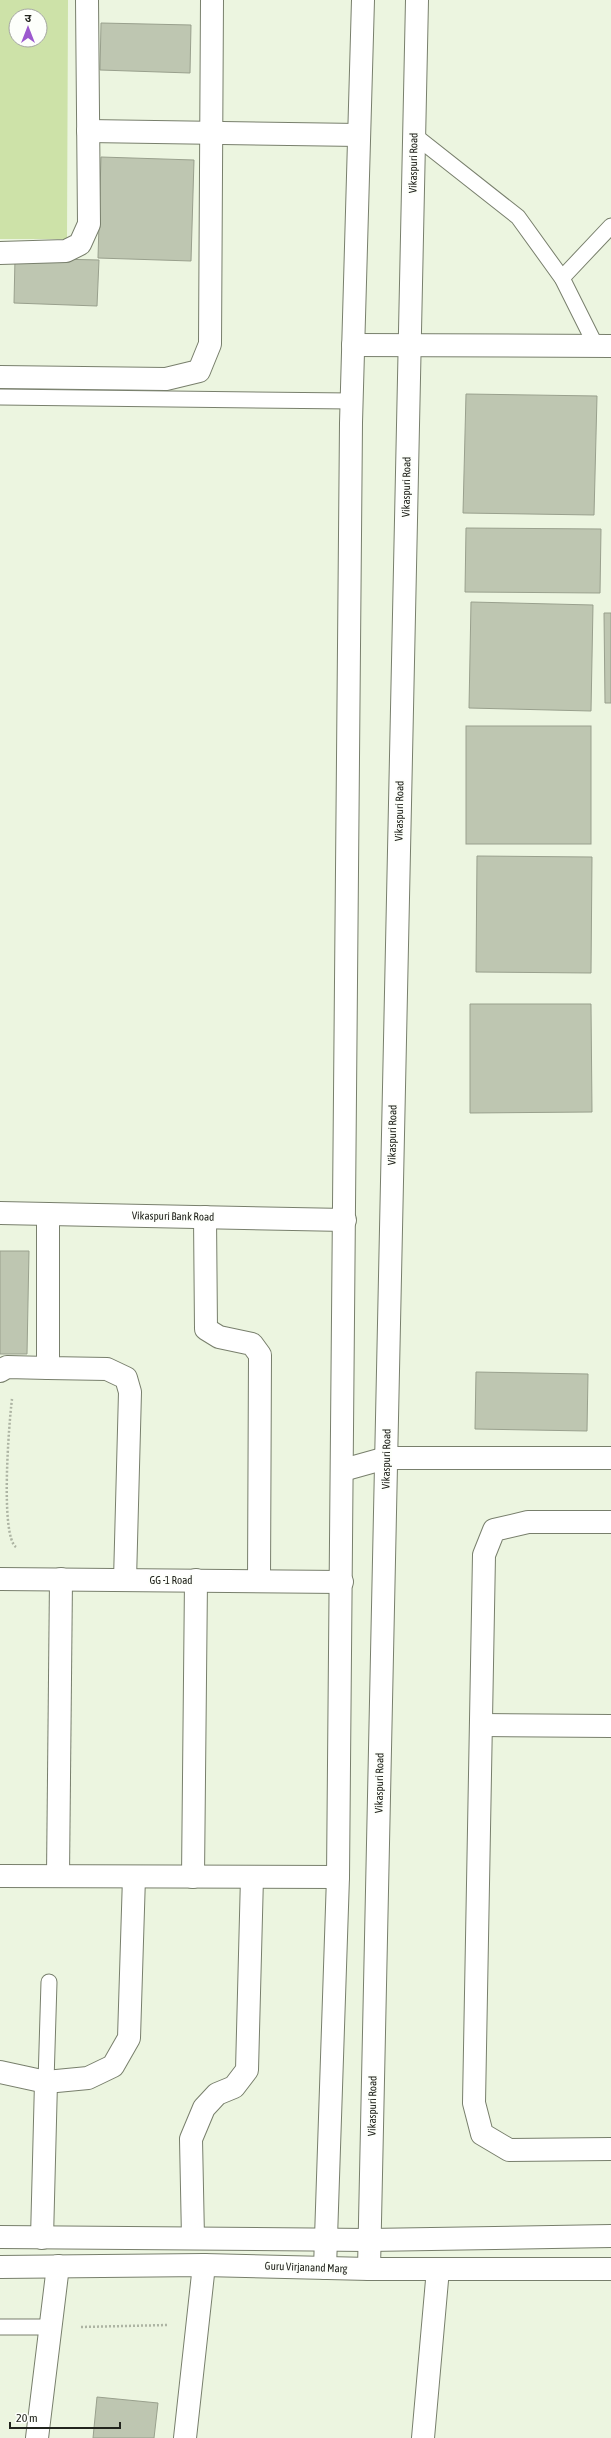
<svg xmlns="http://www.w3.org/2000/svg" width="611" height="2438" font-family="'Asap Condensed','Noto Sans Devanagari',sans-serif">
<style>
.green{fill:#cde2a8;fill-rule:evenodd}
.building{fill:#bec6b1;stroke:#99a08d}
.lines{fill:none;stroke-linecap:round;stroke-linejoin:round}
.service-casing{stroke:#787f6c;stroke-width:17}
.minor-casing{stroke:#787f6c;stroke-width:24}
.tertiary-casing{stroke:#787f6c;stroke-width:24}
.path{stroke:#adb4a3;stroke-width:2.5;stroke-dasharray:2 2;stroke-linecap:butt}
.service{stroke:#fff;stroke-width:15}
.minor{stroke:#fff;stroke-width:22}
.tertiary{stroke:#fff;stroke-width:22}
.labels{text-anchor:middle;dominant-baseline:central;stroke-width:4;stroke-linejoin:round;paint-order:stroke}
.street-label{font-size:11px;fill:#22241d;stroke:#fdfffb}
</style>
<rect width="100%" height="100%" fill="#ecf5e0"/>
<path class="green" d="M 0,0 L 68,0 L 67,239 L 0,239 ZM 16,16 L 40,16 L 40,40 L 16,40 Z"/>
<g class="building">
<polygon points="101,23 191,25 190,73 100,70"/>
<polygon points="101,157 194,160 191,261 98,258"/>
<polygon points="15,258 99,260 97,306 14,303"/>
<polygon points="466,394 597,396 594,515 463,513"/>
<polygon points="466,528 601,529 600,593 465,592"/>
<polygon points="471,602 593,605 591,711 469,708"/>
<polygon points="604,613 611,613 611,703 605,703"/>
<rect x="466" y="726" width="125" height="118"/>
<polygon points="477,856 592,857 591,973 476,972"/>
<polygon points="470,1004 591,1004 592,1112 470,1113"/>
<polygon points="0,1251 29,1251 27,1354 0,1354"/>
<polygon points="476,1372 588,1374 587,1431 475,1429"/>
<polygon points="97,2397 158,2403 154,2438 93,2438"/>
</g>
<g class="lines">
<g class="service-casing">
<g id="service">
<polyline points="414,135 518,217 562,278 596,346"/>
<polyline points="562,278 611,226"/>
<polyline points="0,397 351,401"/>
<polyline points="46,2082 49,1982"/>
<polyline points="0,2327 50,2327"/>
</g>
</g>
<g class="minor-casing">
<g id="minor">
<polyline points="88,131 359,135"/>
<polyline points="0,253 66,251 80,244 89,224 87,0"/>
<polyline points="353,345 611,346"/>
<polyline points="0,377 166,379 199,371 210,344 212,0"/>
<polyline points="0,1213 345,1220"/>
<polyline points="48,1214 48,1368 107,1369 126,1378 130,1392 125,1580"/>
<polyline points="205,1217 206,1329 219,1337 252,1344 260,1355 259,1581"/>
<polyline points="0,1371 7,1367 48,1368"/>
<polyline points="343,1470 386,1458 611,1458"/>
<polyline points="611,1522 528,1522 494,1530 484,1555 474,2103 482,2134 509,2150 611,2149"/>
<polyline points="0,1579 342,1582"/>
<polyline points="481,1725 611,1726"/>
<polyline points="0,1876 338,1877"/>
<polyline points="58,1876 61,1579"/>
<polyline points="193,1877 196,1580"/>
<polyline points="0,2072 46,2082 88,2078 113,2066 129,2038 134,1877"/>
<polyline points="42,2238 46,2082"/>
<polyline points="193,2238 191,2139 204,2108 217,2094 234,2087 247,2070 252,1877"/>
<polyline points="37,2438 58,2266"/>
<polyline points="185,2438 204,2265"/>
<polyline points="423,2438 438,2269"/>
</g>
</g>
<g class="tertiary-casing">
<g id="tertiary">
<polyline points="0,2237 369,2240 611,2236"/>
<polyline points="0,2267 204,2265 369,2269 611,2269"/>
<polyline points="325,2268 338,1877 351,423 363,0"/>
<polyline points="369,2269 417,0"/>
</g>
</g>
<g class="path">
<path d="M 12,1399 C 9,1422 0,1536 16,1547"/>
<polyline points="81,2327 168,2325"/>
</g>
<use href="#service" class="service"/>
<use href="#minor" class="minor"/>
<use href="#tertiary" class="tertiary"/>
</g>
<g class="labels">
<g class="street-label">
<text transform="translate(413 163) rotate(-89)">Vikaspuri Road</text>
<text transform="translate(406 487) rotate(-89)">Vikaspuri Road</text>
<text transform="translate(399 811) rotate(-89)">Vikaspuri Road</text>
<text transform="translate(392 1135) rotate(-89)">Vikaspuri Road</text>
<text transform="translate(173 1216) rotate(1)">Vikaspuri Bank Road</text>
<text transform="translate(386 1459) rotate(-89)">Vikaspuri Road</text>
<text x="171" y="1580">GG -1 Road</text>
<text transform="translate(379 1783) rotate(-89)">Vikaspuri Road</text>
<text transform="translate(372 2106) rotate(-89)">Vikaspuri Road</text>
<text transform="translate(306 2267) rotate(2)">Guru Virjanand Marg</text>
</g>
</g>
<g transform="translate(28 28)"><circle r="19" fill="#fdfffb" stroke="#a5a7a2"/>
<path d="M0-3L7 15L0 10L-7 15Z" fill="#9c59ce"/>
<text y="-6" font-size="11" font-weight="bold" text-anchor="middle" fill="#22241d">उ</text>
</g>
<path d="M10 2422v6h110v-6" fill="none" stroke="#22241d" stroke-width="2"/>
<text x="16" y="2422" font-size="12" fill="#22241d" stroke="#fdfffb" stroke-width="3" paint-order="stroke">20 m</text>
</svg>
